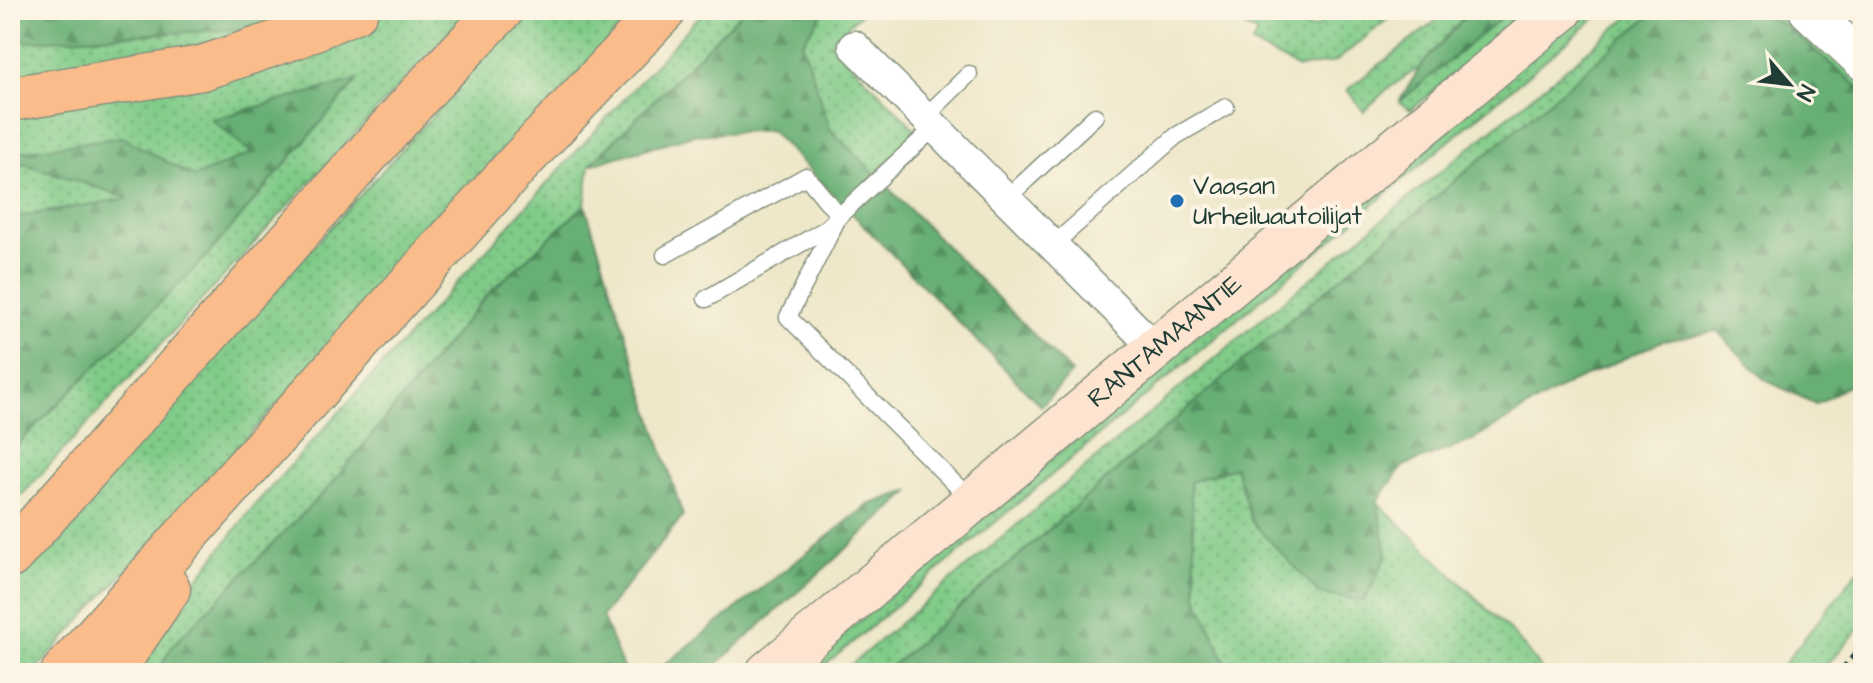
<svg xmlns="http://www.w3.org/2000/svg" width="1873" height="683" font-family="'Architects Daughter',sans-serif">
<style>
.grass{fill:url(#grass-dots);stroke:#50845e;stroke-width:2}
.forest{fill:url(#forest-firs);stroke:#447654;stroke-width:2}
.lines{fill:none;stroke-linecap:round;stroke-linejoin:round}
.service-casing{stroke:#86927e;stroke-width:19}
.minor-casing{stroke:#86927e;stroke-width:33}
.tertiary-casing{stroke:#86927e;stroke-width:41}
.secondary-casing{stroke:#86927e;stroke-width:45}
.motorway-casing{stroke:#86927e;stroke-width:47}
.service{stroke:#fff;stroke-width:16}
.minor{stroke:#fff;stroke-width:30}
.tertiary{stroke:#fff;stroke-width:38}
.secondary{stroke:#fde4d1;stroke-width:42}
.motorway{stroke:#fabc8b;stroke-width:44}
.rail{stroke:#1f3d34;stroke-width:6;stroke-dasharray:12 6;stroke-linecap:butt}
.poi-dot{fill:#1f6fb2;stroke:#fcf5e5;stroke-width:3}
.labels{text-anchor:middle;dominant-baseline:central;stroke-width:8;stroke-linejoin:round;paint-order:stroke}
.poi-label{font-size:26px;fill:#1f3d34;stroke:#fcf5e5;text-anchor:start}
.street-label{font-size:26px;fill:#1f3d34;stroke:#fcf5e5}
</style>
<defs>
<pattern id="grass-dots" width="8" height="8" patternUnits="userSpaceOnUse" patternTransform="scale(2)"><rect width="8" height="8" fill="#80cb88"/><path d="M2 2h.1M6 6h.1" fill="none" stroke="#68a670" stroke-width="1.8" stroke-linecap="round"/></pattern>
<pattern id="forest-firs" width="22" height="20" patternUnits="userSpaceOnUse" patternTransform="scale(2)"><rect width="22" height="20" fill="#68af74"/><path d="M5 1l3.5 6h-7zM16 11l3.5 6h-7z" fill="#559060"/></pattern>
</defs>
<rect width="100%" height="100%" fill="#fcf5e5"/>
<filter id="ink" filterUnits="userSpaceOnUse"><feTurbulence type="fractalNoise" baseFrequency=".0125" numOctaves="2"/><feDisplacementMap in="SourceGraphic" scale="16" xChannelSelector="R" yChannelSelector="G"/><feConvolveMatrix kernelMatrix="1 2 1 2 8 2 1 2 1" color-interpolation-filters="sRGB"/></filter>
<filter id="wash" filterUnits="userSpaceOnUse"><feTurbulence type="fractalNoise" baseFrequency=".006" numOctaves="4" result="noise"/><feDisplacementMap in="SourceGraphic" scale="32" xChannelSelector="R" yChannelSelector="G"/><feGaussianBlur stdDeviation="1.8" result="paint"/><feColorMatrix in="noise" values="0 0 0 0 0 0 0 0 0 0 0 0 0 0 0 0 0 1.4 0 .05"/><feComposite in="paint" operator="in"/></filter>
<g filter="url(#wash)">
<rect width="100%" height="100%" fill="#eee7c9"/>
<g class="grass">
<polygon points="394,10 469,10 10,508 10,456 20,441 206,257 357,80 213,119 253,153 194,177 122,137 10,153 10,114 287,56"/>
<polygon points="528,10 636,10 33,673 10,673 10,581"/>
<polygon points="705,10 744,10 590,165 585,205 487,295 331,485 173,645 157,673 125,673 253,507"/>
<polygon points="825,10 864,10 831,43 919,133 874,174 830,129 802,42"/>
<polygon points="1214,10 1249,10 1283,28 1317,27 1337,10 1399,10 1335,62 1298,68 1252,44 1257,33"/>
<polygon points="1450,10 1471,10 1420,67 1386,90 1364,112 1347,90"/>
<polygon points="1511,10 1530,10 1411,110 1399,102"/>
<polygon points="1582,10 1605,10 816,673 798,673"/>
<polygon points="1637,10 1657,10 1289,321 884,673 841,673 1276,307"/>
<polygon points="1751,10 1782,10 1863,79 1863,91 1786,26"/>
<polygon points="278,27 133,61 10,79 10,42"/>
<polygon points="10,159 131,198 10,218"/>
<polygon points="1235,466 1252,522 1387,555 1377,502 1517,638 1544,673 1230,673 1197,596 1190,482"/>
<polygon points="1863,564 1863,624 1820,673 1777,673"/>
</g>
<g class="forest">
<polygon points="10,10 310,10 278,27 10,42"/>
<polygon points="744,10 825,10 802,43 830,129 1072,373 1041,406 770,130 693,135 590,165"/>
<polygon points="1471,10 1511,10 1399,102 1420,67"/>
<polygon points="1657,10 1751,10 1786,26 1863,91 1863,377 1816,404 1765,380 1717,331 1662,341 1568,384 1473,440 1403,466 1377,502 1387,555 1364,601 1320,594 1252,522 1235,467 1190,482 1197,596 1230,673 884,673 1289,321"/>
<polygon points="358,79 206,257 21,441 10,456 10,218 129,198 10,159 10,153 122,137 194,177 252,153 212,120"/>
<polygon points="585,205 683,516 602,616 625,673 157,673 173,645 331,485 487,295"/>
<polygon points="912,490 707,673 654,673 868,505"/>
</g>
</g>
<g filter="url(#ink)">
<g class="lines">
<g class="service-casing">
<g id="service">
<polyline points="925,117 969,74"/>
<polyline points="1006,199 1095,116"/>
<polyline points="1053,245 1176,136 1226,107"/>
<polyline points="665,255 806,176 839,216 788,317 973,502"/>
<polyline points="706,299 824,230 935,127"/>
</g>
</g>
<g class="minor-casing">
<polyline id="minor" points="854,46 1157,350"/>
</g>
<g class="tertiary-casing">
<polyline id="tertiary" points="1808,10 1863,61"/>
</g>
<g class="secondary-casing">
<g id="secondary">
<path id="s1" d="M 767,673 L 1562,10"/>
</g>
</g>
<g class="motorway-casing">
<g id="motorway">
<polyline points="10,99 202,68 294,37 356,10"/>
<polyline points="10,556 426,88 501,10"/>
<polyline points="63,673 516,166 664,10"/>
<polyline points="111,673 168,589"/>
</g>
</g>
<use href="#service" class="service"/>
<use href="#minor" class="minor"/>
<use href="#tertiary" class="tertiary"/>
<use href="#secondary" class="secondary"/>
<use href="#motorway" class="motorway"/>
<polyline class="rail" points="1839,673 1863,646"/>
</g>
</g>
<circle class="poi-dot" cx="1177" cy="201" r="8"/>
<g class="labels">
<g class="poi-label">
<text x="1193" y="186">Vaasan<tspan x="1193" dy="30">Urheiluautoilijat</tspan></text>
</g>
<g class="street-label">
<text stroke="none"><textPath href="#s1" startOffset="518">RANTAMAANTIE</textPath></text>
</g>
</g>
<rect width="1873" height="683" fill="none" stroke="#fcf5e5" stroke-width="40"/>
<g transform="translate(1789 84) rotate(118)" stroke="#fcf5e5" stroke-width="6" paint-order="stroke">
<path d="M0-6L14 30L0 20L-14 30Z" fill="#1f3d34"/>
<text y="-12" font-size="22" font-weight="bold" text-anchor="middle" fill="#1f3d34">N</text>
</g>
</svg>
